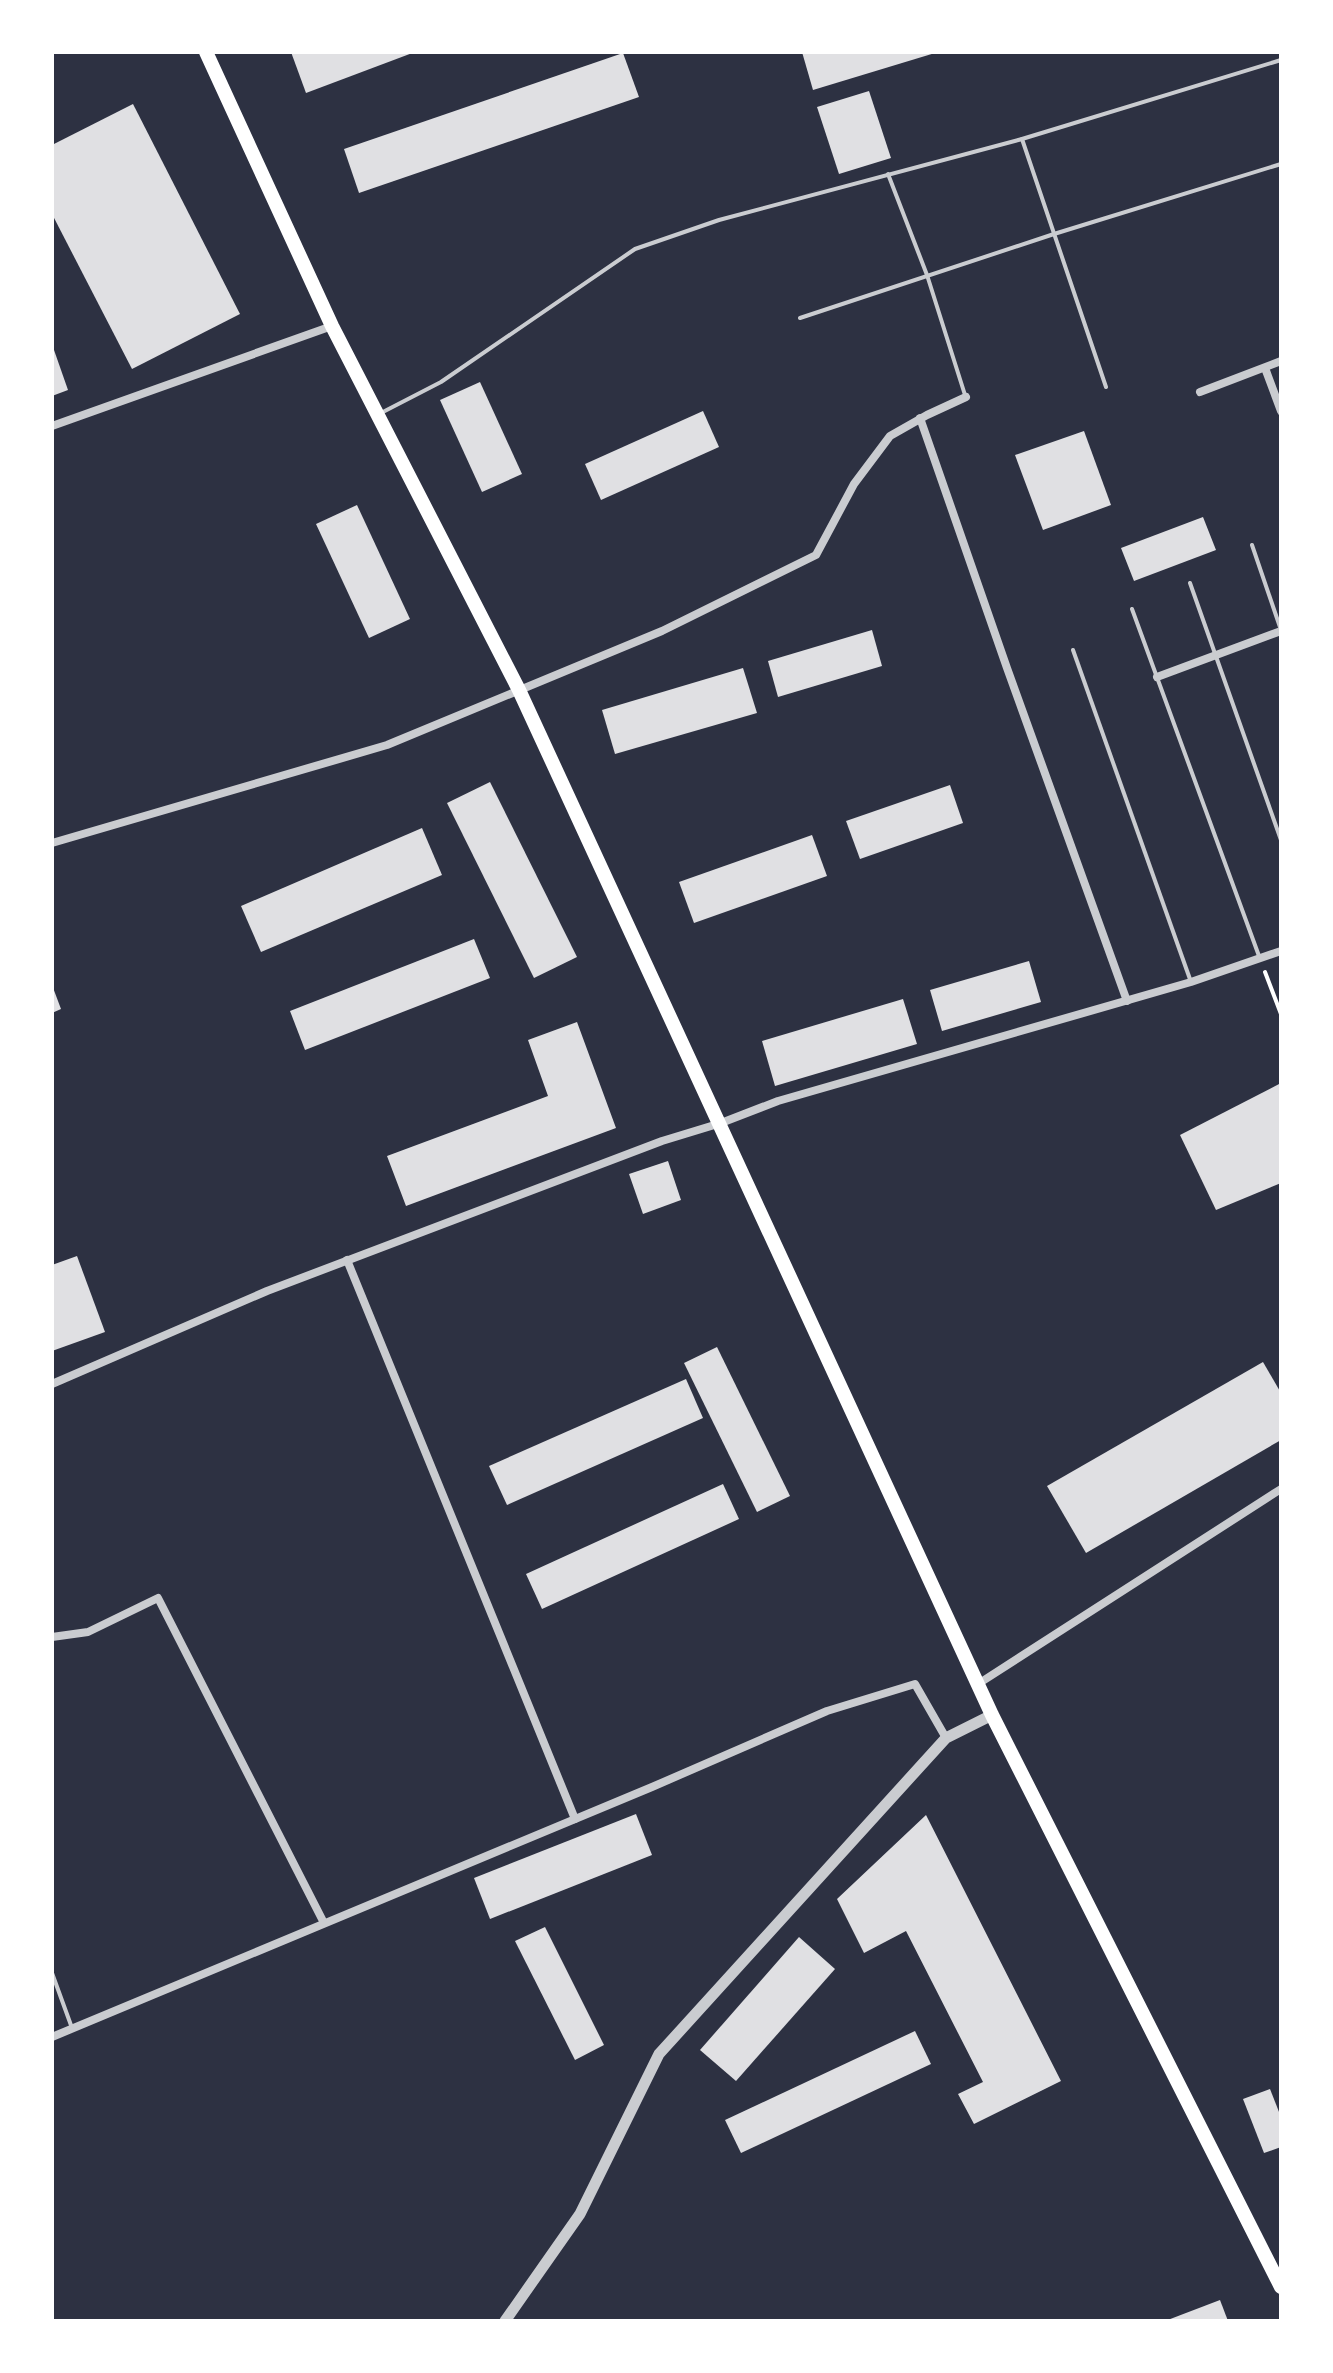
<svg xmlns="http://www.w3.org/2000/svg" width="1333" height="2373" font-family="Quicksand,sans-serif">
<style>
.building{fill:#e0e0e3}
.lines{fill:none;stroke-linecap:round;stroke-linejoin:round}
.path{stroke:#fff;stroke-width:4}
.service{stroke:#caccd0;stroke-width:4}
.minor{stroke:#caccd0;stroke-width:8}
.tertiary{stroke:#caccd0;stroke-width:11}
.trunk{stroke:#fff;stroke-width:14}
</style>
<rect width="100%" height="100%" fill="#2d3142"/>
<g class="building">
<polygon points="291,52 415,52 306,93"/>
<polygon points="802,52 935,52 935,53 813,90"/>
<polygon points="623,53 639,97 359,193 344,149"/>
<polygon points="869,91 891,158 839,174 817,107"/>
<polygon points="133,104 240,314 132,369 52,214 52,145"/>
<polygon points="54,350 68,390 52,396 52,351"/>
<polygon points="480,382 522,474 482,492 440,400"/>
<polygon points="703,411 719,447 601,500 585,464"/>
<polygon points="1084,431 1111,505 1043,530 1015,455"/>
<polygon points="357,505 410,619 369,638 316,524"/>
<polygon points="1203,517 1216,550 1134,581 1121,548"/>
<polygon points="872,630 882,666 778,697 768,661"/>
<polygon points="743,668 757,713 615,754 602,710"/>
<polygon points="490,782 577,957 534,978 447,803"/>
<polygon points="950,785 963,823 860,859 846,821"/>
<polygon points="422,828 442,875 261,952 241,906"/>
<polygon points="812,835 827,876 694,923 679,882"/>
<polygon points="474,939 490,978 305,1050 290,1011"/>
<polygon points="1029,961 1041,1002 942,1031 930,990"/>
<polygon points="52,985 61,1009 52,1013"/>
<polygon points="903,999 917,1044 775,1086 762,1041"/>
<polygon points="577,1022 616,1128 406,1206 387,1156 548,1096 528,1040"/>
<polygon points="1281,1083 1281,1183 1216,1210 1180,1135"/>
<polygon points="668,1161 681,1200 643,1214 629,1174"/>
<polygon points="77,1256 105,1332 52,1351 52,1265"/>
<polygon points="717,1347 790,1496 757,1512 684,1363"/>
<polygon points="1263,1362 1281,1393 1281,1440 1086,1553 1047,1486"/>
<polygon points="686,1379 703,1418 507,1505 489,1466"/>
<polygon points="723,1484 739,1519 542,1609 526,1574"/>
<polygon points="636,1814 652,1855 490,1919 474,1878"/>
<polygon points="926,1815 1061,2081 974,2124 958,2094 983,2082 906,1931 864,1953 837,1899"/>
<polygon points="545,1927 604,2045 575,2060 515,1941"/>
<polygon points="799,1937 835,1969 736,2081 700,2050"/>
<polygon points="915,2031 931,2064 741,2153 725,2120"/>
<polygon points="1270,2089 1281,2117 1281,2147 1264,2153 1243,2099"/>
<polygon points="1220,2300 1228,2321 1165,2321"/>
</g>
<g class="lines">
<polyline class="path" points="1265,972 1281,1014"/>
<g class="service">
<polyline points="1022,139 1106,387"/>
<polyline points="888,174 927,275 965,395"/>
<polyline points="800,318 1054,234 1281,164"/>
<polyline points="379,414 441,382 635,249 719,220 1022,139 1281,60"/>
<polyline points="1252,545 1281,630"/>
<polyline points="1190,583 1281,840"/>
<polyline points="1132,609 1259,956"/>
<polyline points="1073,650 1191,982"/>
<polyline points="52,1973 72,2028"/>
</g>
<g class="minor">
<polyline points="1265,368 1281,411"/>
<polyline points="1200,392 1281,361"/>
<polyline points="920,418 1007,668 1127,1001"/>
<polyline points="52,426 332,326"/>
<polyline points="1157,677 1281,631"/>
<polyline points="52,843 387,745 662,631 816,555 854,484 890,436 927,415 966,397"/>
<polyline points="347,1260 575,1819"/>
<polyline points="52,1384 267,1291 662,1141 721,1123 778,1101 1191,982 1281,951"/>
<polyline points="52,1637 88,1632 158,1598 324,1923"/>
<polyline points="978,1684 1281,1489"/>
<polyline points="52,2037 652,1787 827,1711 915,1684 946,1738"/>
</g>
<polyline class="tertiary" points="505,2321 580,2214 659,2054 946,1738 992,1715"/>
<polyline class="trunk" points="206,52 332,326 519,690 992,1715 1281,2287"/>
</g>
<rect width="1333" height="2373" fill="none" stroke="#ffffff" stroke-width="108"/>
</svg>
